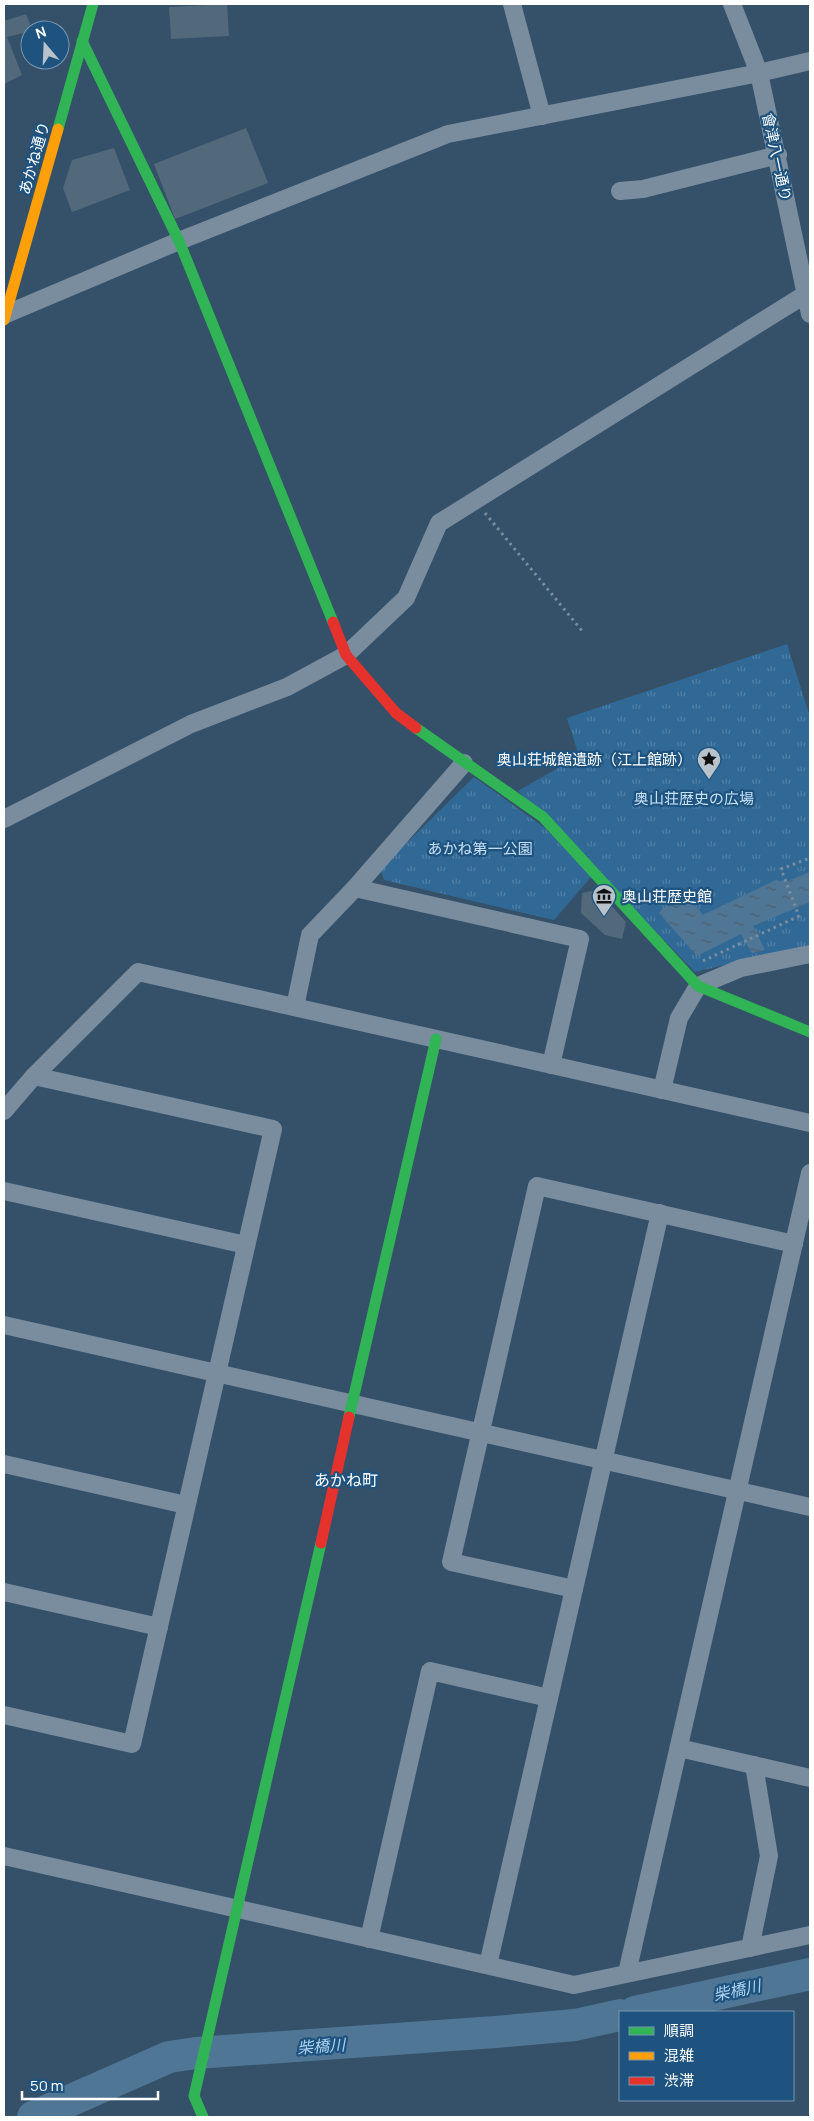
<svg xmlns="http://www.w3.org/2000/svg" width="814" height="2121" font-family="Manrope,'Noto Sans JP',sans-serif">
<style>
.park{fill:url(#park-tufts)}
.water{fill:url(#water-ripples)}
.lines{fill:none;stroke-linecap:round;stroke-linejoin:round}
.river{stroke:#507696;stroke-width:32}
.building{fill:#52697c}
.path{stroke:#7a8d9f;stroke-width:3;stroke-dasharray:2.5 4;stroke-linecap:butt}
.street{stroke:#7a8d9f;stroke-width:18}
.fast{stroke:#30b455;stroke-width:11}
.slow{stroke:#ff9f0a;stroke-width:11}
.jam{stroke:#e5322d;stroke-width:11}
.labels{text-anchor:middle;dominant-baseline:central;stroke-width:4.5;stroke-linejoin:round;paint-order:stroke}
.street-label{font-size:15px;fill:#fff;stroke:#1e537f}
.poi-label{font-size:15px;fill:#fff;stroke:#1e537f;text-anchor:end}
.park-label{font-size:15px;fill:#c6e1f6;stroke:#1e537f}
.neighbourhood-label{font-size:16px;fill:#fff;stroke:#1e537f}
.water-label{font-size:16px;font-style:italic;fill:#add3f0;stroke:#1e537f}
</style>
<defs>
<pattern id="park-tufts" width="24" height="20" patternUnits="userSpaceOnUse" patternTransform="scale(1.25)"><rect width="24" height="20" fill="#316996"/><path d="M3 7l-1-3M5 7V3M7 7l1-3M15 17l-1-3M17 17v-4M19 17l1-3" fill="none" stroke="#5080a6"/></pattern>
<pattern id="water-ripples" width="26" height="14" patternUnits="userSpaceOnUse" patternTransform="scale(1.25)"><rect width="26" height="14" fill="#507696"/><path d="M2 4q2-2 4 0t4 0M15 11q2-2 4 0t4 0" fill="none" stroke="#4e5f6d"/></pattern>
</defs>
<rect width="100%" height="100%" fill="#345169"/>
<g class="park">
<polygon points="787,644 810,717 810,945 695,972 518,791 579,756 567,718"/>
<polygon points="474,777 545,828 591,877 554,920 384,880 380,869"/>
</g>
<polygon class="water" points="810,872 810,902 753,926 765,950 752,953 741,934 697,956 659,913 681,889 703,915 776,880 785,882"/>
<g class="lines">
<g class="river">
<polyline points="635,2012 810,1974"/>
<polyline points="33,2117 169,2057 196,2053 495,2032 575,2025 620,2015"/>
</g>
</g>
<g class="building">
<polygon points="227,4 229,36 171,39 169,7"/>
<polygon points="26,14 30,24 24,33 7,37 22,75 4,84 4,21"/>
<polygon points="246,128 268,183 175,219 154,164"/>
<polygon points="114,148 130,190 72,212 63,188 72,160"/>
<polygon points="597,890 626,922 622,939 605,935 581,913 582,893"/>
</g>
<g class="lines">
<g class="path">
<polyline points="485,513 583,632"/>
<polyline points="703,961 799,916 781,869 810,858"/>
</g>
<g class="street">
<polyline points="512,4 542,116"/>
<polyline points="732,4 759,73 810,314"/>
<polyline points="620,191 643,189 778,155"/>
<polyline points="4,315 179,241 448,134 759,73 810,61"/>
<polyline points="4,819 191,724 287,687 346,655 406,598 439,523 806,294"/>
<polyline points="355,888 580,939 551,1065"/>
<polyline points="295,1007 310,935 355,888 464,763"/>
<polyline points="662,1090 679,1018 698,986 741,968 810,954"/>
<polyline points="4,1111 34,1076 138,972 810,1123"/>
<polyline points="4,1191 246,1245"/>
<polyline points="4,1325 810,1507"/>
<polyline points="4,1464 186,1505"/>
<polyline points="574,1589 451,1562 537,1186 794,1244"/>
<polyline points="4,1592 159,1627"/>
<polyline points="4,1715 132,1744 273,1129 34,1076"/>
<polyline points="679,1748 810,1778"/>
<polyline points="4,1856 574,1985 810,1935"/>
<polyline points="369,1939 430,1671 549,1698"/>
<polyline points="750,1948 769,1856 754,1765"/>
<polyline points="488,1965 660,1213"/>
<polyline points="627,1973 810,1173"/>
</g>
<g class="fast">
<polyline points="82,41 179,241 333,622"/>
<polyline points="58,129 93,4"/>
<polyline points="416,728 543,817 698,986 810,1032"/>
<polyline points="349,1417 436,1039"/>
<polyline points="203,2117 194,2096 321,1543"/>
</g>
<polyline class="slow" points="4,320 58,129"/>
<g class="jam">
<polyline points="333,622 346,655 396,713 416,728"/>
<polyline points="321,1543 349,1417"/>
</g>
</g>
<defs>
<g id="sight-pin" transform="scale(1.25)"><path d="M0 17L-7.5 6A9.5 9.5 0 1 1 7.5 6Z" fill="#b8c2ca" stroke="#1e537f"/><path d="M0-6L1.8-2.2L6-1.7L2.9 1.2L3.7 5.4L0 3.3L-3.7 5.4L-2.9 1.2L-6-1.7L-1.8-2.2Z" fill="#111"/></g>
<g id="museum-pin" transform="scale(1.25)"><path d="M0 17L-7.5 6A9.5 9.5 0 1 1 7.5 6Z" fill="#b8c2ca" stroke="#1e537f"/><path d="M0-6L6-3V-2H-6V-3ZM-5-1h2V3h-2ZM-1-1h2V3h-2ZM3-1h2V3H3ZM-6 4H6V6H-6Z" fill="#111"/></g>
</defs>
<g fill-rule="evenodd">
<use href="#sight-pin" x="709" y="759"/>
<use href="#museum-pin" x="604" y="896"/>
</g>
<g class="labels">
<g class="street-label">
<text transform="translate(777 157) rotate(78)">會津八一通り</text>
<text transform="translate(34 158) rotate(-74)">あかね通り</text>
</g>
<g class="poi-label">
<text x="692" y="759">奥山荘城館遺跡（江上館跡）</text>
<text x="622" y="896" text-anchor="start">奥山荘歴史館</text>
</g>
<g class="park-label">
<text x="694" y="798">奥山荘歴史の広場</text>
<text x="480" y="848">あかね第一公園</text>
</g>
<g class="neighbourhood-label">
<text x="346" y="1480">あかね町</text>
</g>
<g class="water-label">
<text transform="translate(737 1990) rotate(-12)">柴橋川</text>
<text transform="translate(321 2046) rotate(-4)">柴橋川</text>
</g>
</g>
<rect width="814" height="2121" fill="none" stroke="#ffffff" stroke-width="10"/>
<rect x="619" y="2011" width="175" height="90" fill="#1e537f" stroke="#7898b2"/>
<rect x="629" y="2027" width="25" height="8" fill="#30b455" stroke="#7898b2"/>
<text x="664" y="2036" font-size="15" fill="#ffffff">順調</text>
<rect x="629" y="2052" width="25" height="8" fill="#ff9f0a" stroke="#7898b2"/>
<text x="664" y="2061" font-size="15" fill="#ffffff">混雑</text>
<rect x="629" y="2077" width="25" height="8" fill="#e5322d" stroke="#7898b2"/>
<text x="664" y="2086" font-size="15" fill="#ffffff">渋滞</text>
<g transform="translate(45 45) rotate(341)"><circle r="24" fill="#1e537f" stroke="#7898b2"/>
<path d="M0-4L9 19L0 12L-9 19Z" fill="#b8c2ca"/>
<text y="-8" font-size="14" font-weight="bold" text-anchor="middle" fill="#ffffff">N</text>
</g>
<path d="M22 2091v8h136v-8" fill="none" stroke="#ffffff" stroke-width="2.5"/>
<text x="30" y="2091" font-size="15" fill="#ffffff" stroke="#1e537f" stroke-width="4" paint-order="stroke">50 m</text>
</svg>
